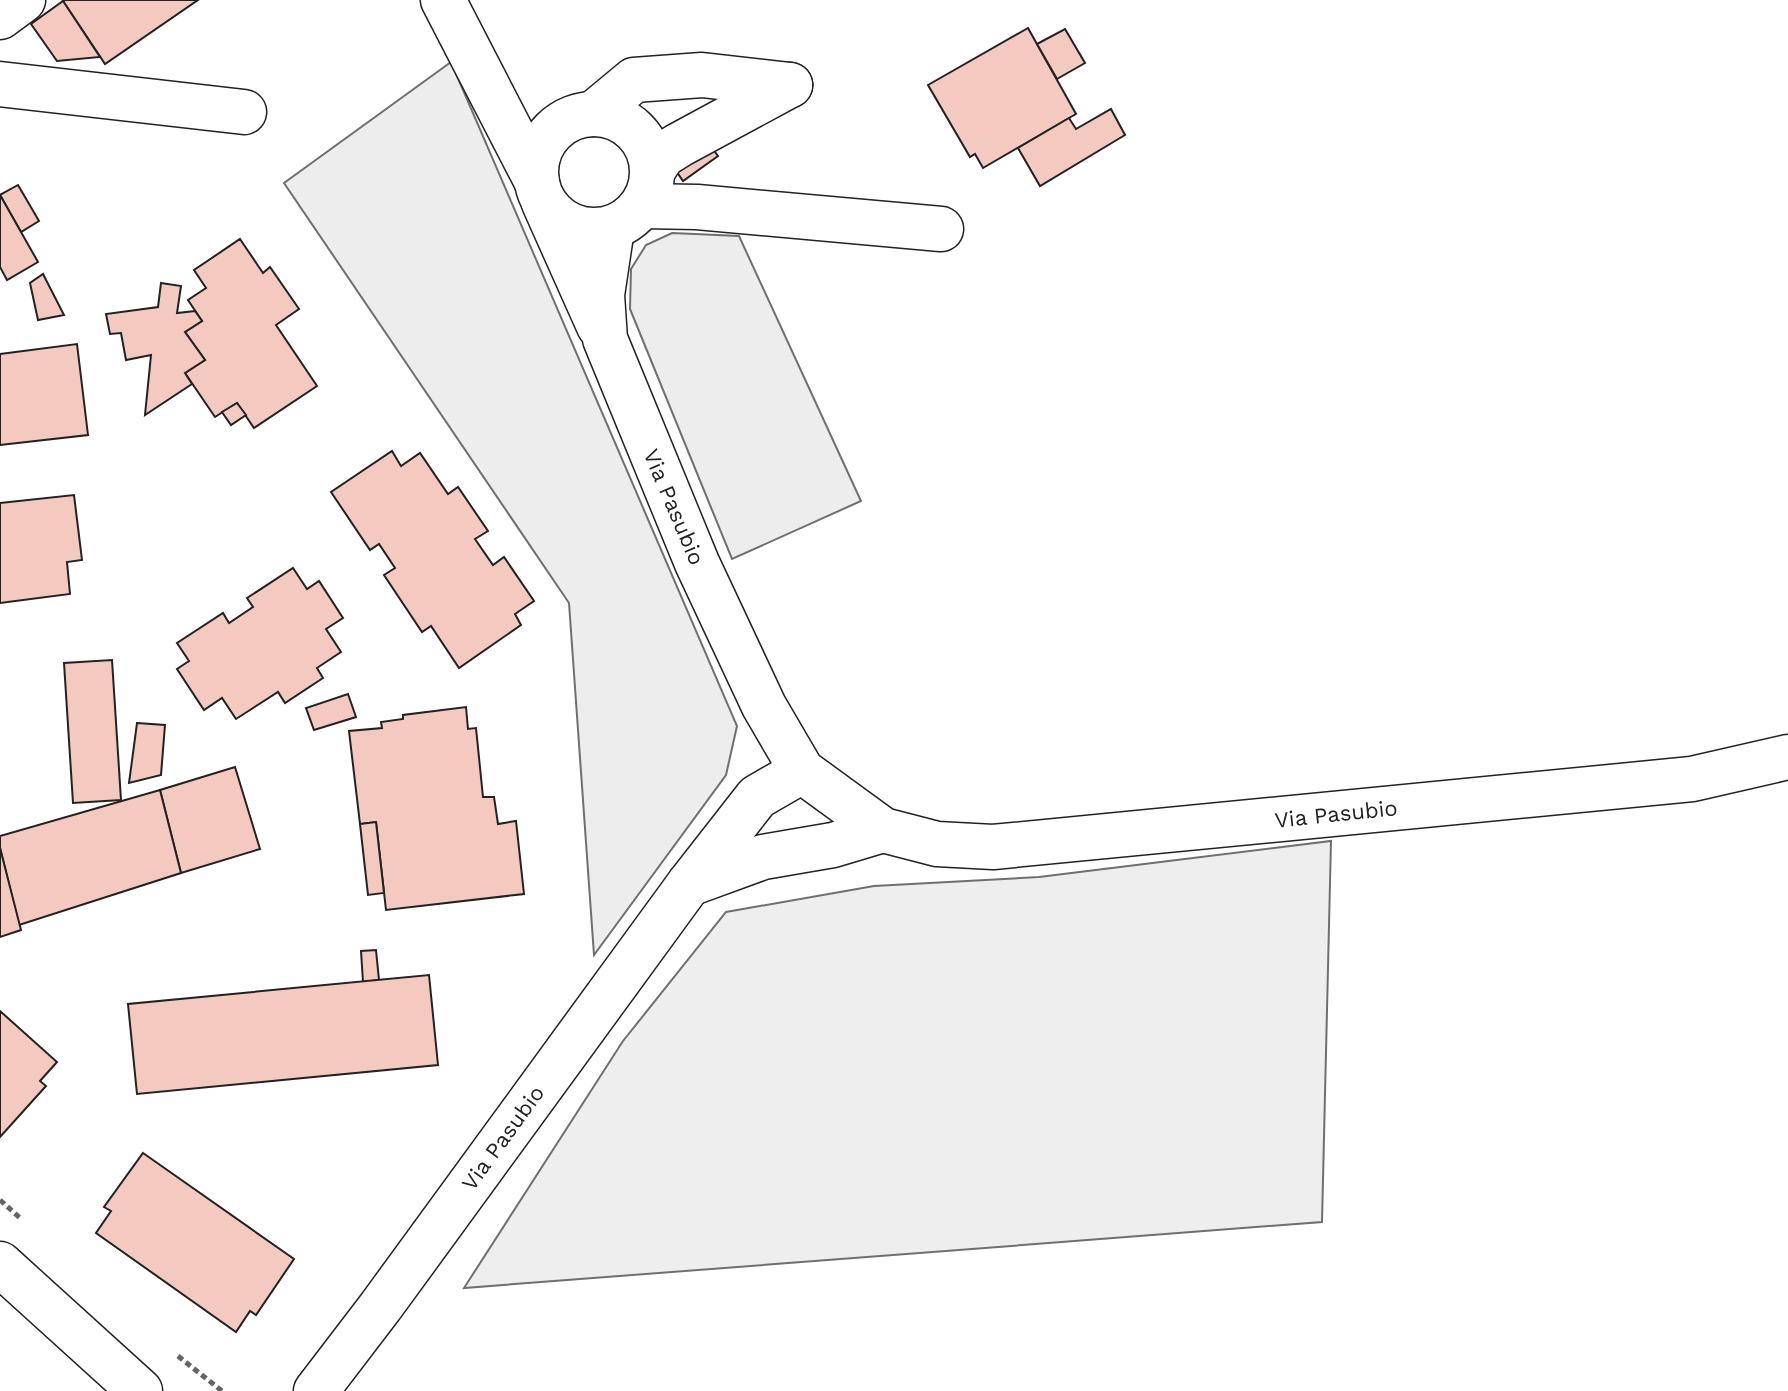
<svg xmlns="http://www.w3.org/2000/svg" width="1788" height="1391" font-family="'Work Sans',sans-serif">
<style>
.green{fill:#eee;stroke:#6f6f6f;stroke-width:2}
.parking{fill:#ededed;stroke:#6f6f6f;stroke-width:2}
.building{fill:#f3c9c0;stroke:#222;stroke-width:2}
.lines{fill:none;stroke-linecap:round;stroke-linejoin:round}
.minor-casing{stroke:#222;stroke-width:47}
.major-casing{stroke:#222;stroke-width:47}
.path{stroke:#646464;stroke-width:5;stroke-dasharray:6 4;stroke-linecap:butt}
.minor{stroke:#fff;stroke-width:44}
.major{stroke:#fff;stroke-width:44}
.labels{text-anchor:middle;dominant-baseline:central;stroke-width:6;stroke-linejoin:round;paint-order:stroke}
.street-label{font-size:22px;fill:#222;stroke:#fff}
</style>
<rect width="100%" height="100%" fill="#fff"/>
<polygon class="green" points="1331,841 1322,1222 464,1288 623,1041 726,912 874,886 1039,877"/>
<g class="parking">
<polygon points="451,62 737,726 726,775 594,955 569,603 284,183"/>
<polygon points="672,233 739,236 861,501 732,559 630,309 631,269 646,245"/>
</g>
<g class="building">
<polygon points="65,0 198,0 105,64 63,1"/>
<polygon points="63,1 100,57 57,61 31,24"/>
<polygon points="1028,28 1076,114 983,168 975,154 970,157 928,85"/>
<polygon points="1065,29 1085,63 1057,79 1037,44"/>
<polygon points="1111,109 1125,135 1040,186 1018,148 1069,118 1076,129"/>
<polygon points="704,137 718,156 683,181 670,162"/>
<polygon points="18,185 39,221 21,232 0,195"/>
<polygon points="0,195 38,262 7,280 0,267"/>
<polygon points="240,239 263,273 270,267 299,309 276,325 317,386 254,428 237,403 215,417 185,373 205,360 185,332 202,321 188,300 206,288 194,270"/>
<polygon points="43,274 64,315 38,320 30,283"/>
<polygon points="161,283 181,286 177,313 195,311 202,321 185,332 205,360 185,373 192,384 145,415 151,355 126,360 121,333 110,334 106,314 158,307"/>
<polygon points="77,344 88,435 0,445 0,354"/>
<polygon points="237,403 246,415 231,425 222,412"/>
<polygon points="392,451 401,466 420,453 448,494 458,487 488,531 475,539 493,565 504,557 534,601 515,614 521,625 459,668 431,626 422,632 384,575 395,568 379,544 370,550 331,492"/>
<polygon points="74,495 82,560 67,562 70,594 0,603 0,503"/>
<polygon points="293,568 307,589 319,581 343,618 326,629 341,652 317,668 323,678 285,703 278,692 236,719 222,698 204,710 177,669 189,661 177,643 223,613 229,623 253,607 247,598"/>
<polygon points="112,660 121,800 73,803 64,663"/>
<polygon points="348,694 356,717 314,730 306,708"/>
<polygon points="466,707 468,729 476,728 483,797 494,797 498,824 516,821 524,894 386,910 376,822 360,824 349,731 382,728 381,722 403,719 403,715"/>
<polygon points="137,723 165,725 161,775 129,783"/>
<polygon points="235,767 260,849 181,873 160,790"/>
<polygon points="160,790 181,873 19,925 0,848 0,836"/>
<polygon points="376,822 384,893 368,895 360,824"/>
<polygon points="0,848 21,930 0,937"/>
<polygon points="376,950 379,980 363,982 361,951"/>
<polygon points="429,975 438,1065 137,1094 128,1004"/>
<polygon points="0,1011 57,1062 40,1081 46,1086 0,1137"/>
<polygon points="143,1153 294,1259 256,1315 250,1311 236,1332 96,1233 111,1211 104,1207"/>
</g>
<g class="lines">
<g class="minor-casing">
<g id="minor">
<polyline points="443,0 537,182"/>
<polyline points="0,17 23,0"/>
<polyline points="0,84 244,112"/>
<polyline points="593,114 634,80 702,75 790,85"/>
<circle cx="594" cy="172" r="58"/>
<polyline points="653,170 663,155 679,145 790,85"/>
<polyline points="544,203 599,326"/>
<polyline points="642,206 697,207 941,229"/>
<polyline points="612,228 602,295 605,339 697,563 764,706 802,771 883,830 937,844 993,847 1692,779 1788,757"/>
<polyline points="689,884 763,857 833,845 883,830"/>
<polyline points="316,1391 381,1306 689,884 757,797 802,771"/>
</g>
</g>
<g class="major-casing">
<polyline id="major" points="0,1264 140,1391"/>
</g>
<g class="path">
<polyline points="0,1200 20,1218"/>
<polyline points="178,1356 222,1391"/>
</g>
<use href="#minor" class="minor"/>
<use href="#major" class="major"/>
</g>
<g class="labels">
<g class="street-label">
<text transform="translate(674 507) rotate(67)">Via Pasubio</text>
<text transform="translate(1336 814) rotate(-6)">Via Pasubio</text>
<text transform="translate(503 1138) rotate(-54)">Via Pasubio</text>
</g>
</g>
</svg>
